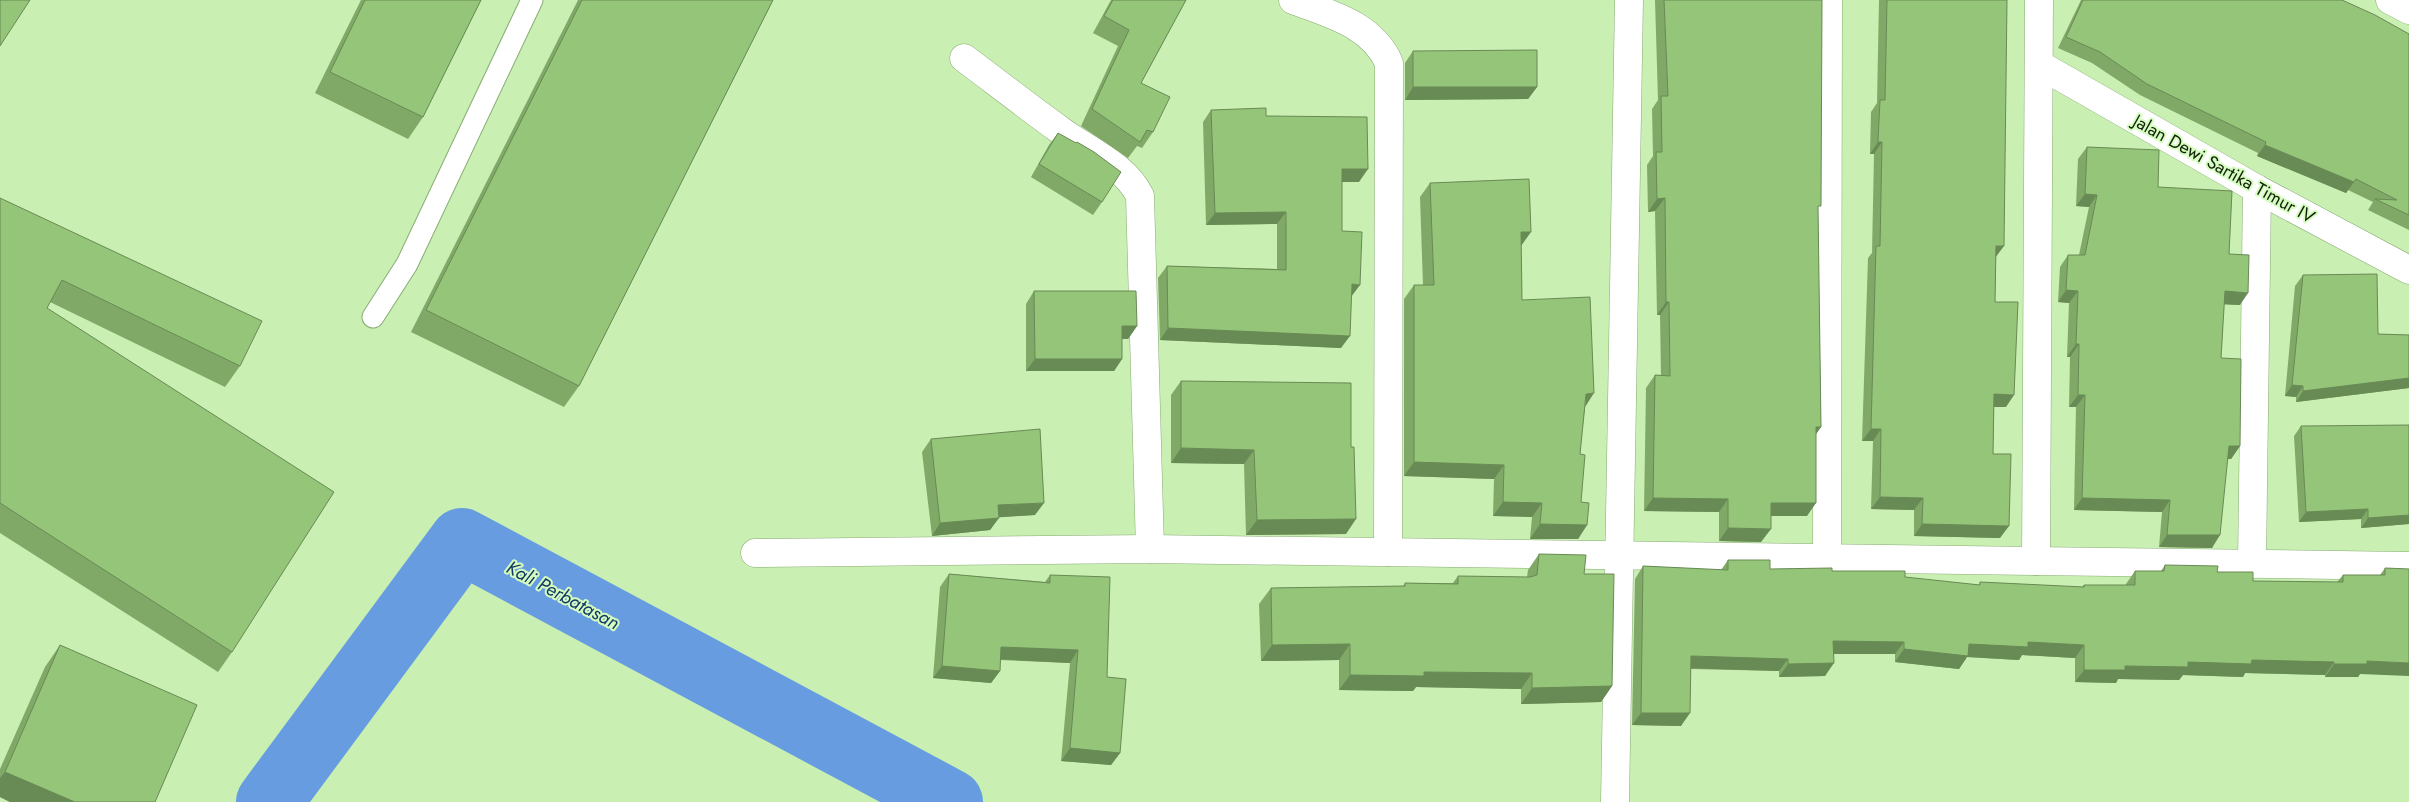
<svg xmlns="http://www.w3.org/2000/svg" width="2409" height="802" font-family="Jost,sans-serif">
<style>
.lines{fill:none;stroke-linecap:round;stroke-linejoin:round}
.river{stroke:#679de0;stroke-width:66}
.service-casing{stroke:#88ac73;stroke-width:23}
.minor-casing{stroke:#88ac73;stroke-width:29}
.service{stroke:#fff;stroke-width:21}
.minor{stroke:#fff;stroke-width:28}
.wall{fill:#80a968}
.shaded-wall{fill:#688a55}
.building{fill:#95c579;stroke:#688a55}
.labels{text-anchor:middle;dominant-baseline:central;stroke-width:4;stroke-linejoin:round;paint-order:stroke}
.street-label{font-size:18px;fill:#13210a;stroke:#d6fdc0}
.water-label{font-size:19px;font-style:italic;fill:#143965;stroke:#d6fdc0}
</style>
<rect width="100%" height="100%" fill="#c9efb3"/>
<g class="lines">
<polyline class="river" points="269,802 462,541 950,802"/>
<g class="service-casing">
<polyline id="service" points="373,317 407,264 532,0"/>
</g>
<g class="minor-casing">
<g id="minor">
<path d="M 1293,0 C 1329,14 1372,24 1389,63 L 1388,552"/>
<polyline points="2390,0 2409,10"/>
<path d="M 964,58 C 996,82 1028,107 1060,130 C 1087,150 1125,165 1140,196 L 1150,549"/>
<polyline points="2040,65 2257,189 2409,270"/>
<polyline points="755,553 1150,549 2409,566"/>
<polyline points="1827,558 1828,0"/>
<polyline points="2036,561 2039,0"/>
<polyline points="2252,564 2257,189"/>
<polyline points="1615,802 1629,0"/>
</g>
</g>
<use href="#service" class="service"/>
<use href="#minor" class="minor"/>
</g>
<g class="wall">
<polygon points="361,0 481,0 423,117 408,139 315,93"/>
<polygon points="578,0 773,0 579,386 564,407 411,332"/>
<polygon points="1111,0 1186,0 1141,83 1153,132 1142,148 1137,146 1128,158 1081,126 1118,46 1093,33"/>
<polygon points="1655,0 1822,0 1818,210 1821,427 1816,433 1807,516 1771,516 1761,542 1719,541 1719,512 1644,511 1646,388 1655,375 1661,375 1660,315 1657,315 1655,211 1648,212 1647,165 1653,156 1652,109 1658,100"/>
<polygon points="1879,0 2007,0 1996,257 1995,302 2006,407 1994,407 1993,454 2000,538 1914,536 1914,510 1871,509 1873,441 1862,441 1868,258 1872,253 1874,154 1870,154 1871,112 1877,103"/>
<polygon points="2081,0 2342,0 2409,34 2409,230 2368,210 2373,202 2348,190 2346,193 2257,156 2258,153 2140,95 2092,63 2058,48"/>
<polygon points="1413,51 1537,87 1528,99 1405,100 1405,63"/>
<polygon points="1211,110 1266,116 1359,182 1342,182 1342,231 1351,297 1341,348 1160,340 1158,278 1167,266 1277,269 1277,224 1206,225 1203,122"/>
<polygon points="1058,133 1102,202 1093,215 1031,177 1049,145"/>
<polygon points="2087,147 2158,187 2229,254 2240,305 2224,304 2221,358 2240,446 2231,459 2227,459 2212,548 2159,547 2162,512 2074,510 2076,407 2069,407 2070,357 2067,357 2069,303 2058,302 2060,267 2068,255 2079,255 2089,207 2076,206 2078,159"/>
<polygon points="1430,183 1521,246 1522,300 1585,407 1580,454 1581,502 1587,525 1578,539 1530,539 1532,517 1493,516 1494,479 1404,476 1404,299 1414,285 1423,285 1420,197"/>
<polygon points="0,198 240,366 225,387 50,302 47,308 232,652 218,672 0,533"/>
<polygon points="2303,275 2378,334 2409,335 2409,388 2296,402 2296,397 2285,396 2295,286"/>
<polygon points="1034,291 1137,326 1128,339 1122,339 1122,359 1114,371 1026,371 1026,304"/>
<polygon points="1181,381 1351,447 1346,534 1246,535 1244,464 1171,463 1171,395"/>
<polygon points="2301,426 2409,524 2361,528 2361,519 2299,522 2294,436"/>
<polygon points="931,439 1035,515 999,517 990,530 932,536 922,452"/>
<polygon points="1539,554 1612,686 1601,702 1521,704 1521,689 1416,687 1413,691 1339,690 1339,660 1261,661 1259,604 1271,588 1403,586 1405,583 1453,583 1458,576 1527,577 1528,570"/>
<polygon points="1728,560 1770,569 1832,571 1979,585 1980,582 2082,587 2084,585 2126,585 2126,584 2135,571 2161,571 2165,565 2217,572 2253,581 2337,582 2343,575 2380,575 2385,568 2409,569 2358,677 2325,677 2325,675 2245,673 2243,677 2183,675 2179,680 2118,679 2116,683 2075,682 2075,658 2022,655 2019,660 1967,657 1959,669 1895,662 1895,654 1834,654 1825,676 1779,677 1779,671 1691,669 1681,726 1632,725 1635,579 1643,566 1721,570"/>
<polygon points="949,574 1045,582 1050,575 1107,677 1120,753 1111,765 1061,761 1070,663 1000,660 1000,671 991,683 933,678 940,587"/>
<polygon points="60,645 155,802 10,802 0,797 0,769 45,667"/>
</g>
<g class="shaded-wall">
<polygon points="1413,87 1537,87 1528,99 1405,100"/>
<polygon points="1878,142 1882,142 1874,154 1870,154"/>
<polygon points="2265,145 2354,182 2346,193 2257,156"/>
<polygon points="1342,169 1368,169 1359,182 1333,182"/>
<polygon points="2085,194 2097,195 2089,207 2076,206"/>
<polygon points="1665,198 1655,211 1648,212 1657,199"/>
<polygon points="1286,212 1277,224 1206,225 1215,213"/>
<polygon points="1521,232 1531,232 1521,246"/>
<polygon points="1996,246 2004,246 1995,258"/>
<polygon points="1352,284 1360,285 1351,297"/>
<polygon points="2066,290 2078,291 2069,303 2058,302"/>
<polygon points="2225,291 2248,293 2240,305 2216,304"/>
<polygon points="1666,302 1669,302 1660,315 1657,315"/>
<polygon points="1122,326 1137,326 1128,339 1113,338"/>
<polygon points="1168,328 1350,336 1341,348 1160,340"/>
<polygon points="2076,344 2079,344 2070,357 2067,357"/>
<polygon points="1035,359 1122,359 1114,371 1026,371"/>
<polygon points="2409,378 2409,388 2296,402 2303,391"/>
<polygon points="2292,385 2303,386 2296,397 2285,396"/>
<polygon points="1594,393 1585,407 1586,394"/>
<polygon points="1994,394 2014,395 2006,407 1986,407"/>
<polygon points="2078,395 2085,395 2076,407 2069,407"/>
<polygon points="1816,427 1821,427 1812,440"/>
<polygon points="1871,429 1881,429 1873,441 1862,441"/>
<polygon points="2229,446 2240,446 2231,459 2220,459"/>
<polygon points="1181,448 1254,450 1244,464 1171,463"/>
<polygon points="1414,462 1504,465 1494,479 1404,476"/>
<polygon points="1880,497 1923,498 1914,510 1871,509"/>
<polygon points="1653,498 1728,499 1719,512 1644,511"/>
<polygon points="2082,498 2170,500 2162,512 2074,510"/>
<polygon points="1503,502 1542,503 1532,517 1493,516"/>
<polygon points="1044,503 1035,515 989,518 998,505"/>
<polygon points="1771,503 1816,503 1807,516 1762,516"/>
<polygon points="2368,509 2361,519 2299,522 2306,512"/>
<polygon points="2409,515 2409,524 2361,528 2368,518"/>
<polygon points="999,518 990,530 932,536 940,523"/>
<polygon points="1356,519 1346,534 1246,535 1257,520"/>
<polygon points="1540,524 1587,525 1578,539 1530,539"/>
<polygon points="1922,524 2009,526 2000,538 1914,536"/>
<polygon points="1728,528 1771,529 1761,542 1719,541"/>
<polygon points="2167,535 2220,535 2212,548 2159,547"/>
<polygon points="1833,641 1904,642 1895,654 1824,654"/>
<polygon points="2028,642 2084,645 2075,658 2022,655 2019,660 1967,657 1959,669 1895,662 1904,649 1969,644"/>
<polygon points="1350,644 1339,660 1261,661 1272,645"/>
<polygon points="1001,647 1078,650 1070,663 993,659"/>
<polygon points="1691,656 1788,659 1779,671 1682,668"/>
<polygon points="2252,660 2334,662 2325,675 2245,673 2243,677 2183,675 2179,680 2118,679 2116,683 2075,682 2084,670 2125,666 2188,662"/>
<polygon points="2367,661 2409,663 2409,676 2360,674 2358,677 2325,677 2334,664"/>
<polygon points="1834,663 1825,676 1779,677 1788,664"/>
<polygon points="942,666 1000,671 991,683 933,678"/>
<polygon points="1424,672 1532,673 1521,689 1416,687 1413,691 1339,690 1350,675"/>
<polygon points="1612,686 1601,702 1521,704 1532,688"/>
<polygon points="1641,713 1690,713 1681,726 1632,725"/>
<polygon points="1070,748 1120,753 1111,765 1061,761"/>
<polygon points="5,772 75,802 10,802 0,797 0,778"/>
</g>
<g class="building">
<polygon points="0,0 30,0 0,46"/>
<polygon points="365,0 481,0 423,117 330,72"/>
<polygon points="582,0 773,0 579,386 426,310"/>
<polygon points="1113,0 1186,0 1141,83 1170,97 1153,132 1147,130 1140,142 1092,109 1129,30 1104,16"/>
<polygon points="1664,0 1822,0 1821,206 1818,206 1821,427 1816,427 1816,503 1771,503 1771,529 1728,528 1728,499 1653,498 1655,375 1670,376 1669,302 1666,302 1665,198 1657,199 1656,152 1662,152 1661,96 1668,96"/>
<polygon points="1887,0 2007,0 2004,246 1996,246 1995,302 2018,302 2014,395 1994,394 1993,454 2011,454 2009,526 1922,524 1923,498 1880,497 1881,429 1871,429 1876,246 1880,246 1882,142 1878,142 1880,100 1885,100"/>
<polygon points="2083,0 2342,0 2375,15 2409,34 2409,215 2375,199 2397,200 2356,179 2354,182 2265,145 2266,142 2147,84 2100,52 2066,37"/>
<polygon points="1537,50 1537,87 1413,87 1413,51"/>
<polygon points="1266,108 1266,116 1367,117 1368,169 1342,169 1342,231 1362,232 1360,285 1352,284 1350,336 1168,328 1167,266 1286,270 1286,212 1215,213 1211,110"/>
<polygon points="1058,133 1076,143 1077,142 1094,152 1121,172 1102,202 1039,164"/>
<polygon points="2087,147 2159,150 2158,187 2232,191 2229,254 2249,255 2248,293 2225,291 2221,358 2241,359 2240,446 2229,446 2220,535 2167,535 2170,500 2082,498 2085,395 2078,395 2079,344 2076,344 2078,291 2066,290 2068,255 2085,255 2097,195 2085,194"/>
<polygon points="1529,179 1531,232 1521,232 1522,300 1590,297 1594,393 1586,394 1580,454 1585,455 1581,502 1589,503 1587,525 1540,524 1542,503 1503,502 1504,465 1414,462 1414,285 1434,285 1430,183"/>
<polygon points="0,198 262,321 240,366 62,280 47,308 334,492 232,652 0,503"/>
<polygon points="2377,274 2378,334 2409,335 2409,378 2303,391 2303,386 2292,385 2303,275"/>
<polygon points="1034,291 1136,291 1137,326 1122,326 1122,359 1035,359"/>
<polygon points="1181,381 1351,383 1351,447 1354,447 1356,519 1257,520 1254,450 1181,448"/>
<polygon points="2409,425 2409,515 2368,518 2368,509 2306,512 2301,426"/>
<polygon points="1040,429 1044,503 998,505 999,518 940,523 931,439"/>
<polygon points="1539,554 1586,555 1584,574 1614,574 1612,686 1532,688 1532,673 1424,672 1424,676 1350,675 1350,644 1272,645 1271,588 1405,586 1405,583 1458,584 1458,576 1530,577 1537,575"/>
<polygon points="1728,560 1770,560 1770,569 1832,568 1832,571 1905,571 1905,577 1980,585 1980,582 2084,587 2084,585 2135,585 2135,571 2164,571 2165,565 2218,566 2217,572 2253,572 2253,581 2343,582 2343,575 2385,575 2385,568 2409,569 2409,663 2367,661 2367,664 2334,664 2334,662 2252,660 2251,664 2188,662 2188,667 2125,666 2125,670 2084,670 2084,645 2028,642 2028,647 1969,644 1968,656 1904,649 1904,642 1833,641 1834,663 1788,664 1788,659 1691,656 1690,713 1641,713 1643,566 1728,570"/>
<polygon points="949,574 1050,583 1050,575 1110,577 1107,677 1126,679 1120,753 1070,748 1078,650 1001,647 1000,671 942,666"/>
<polygon points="60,645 197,705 155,802 75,802 5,772"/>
</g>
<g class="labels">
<g class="street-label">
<text transform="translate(2224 169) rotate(29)">Jalan Dewi Sartika Timur IV</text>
</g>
<g class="water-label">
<text transform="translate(563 595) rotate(28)">Kali Perbatasan</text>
</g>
</g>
</svg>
